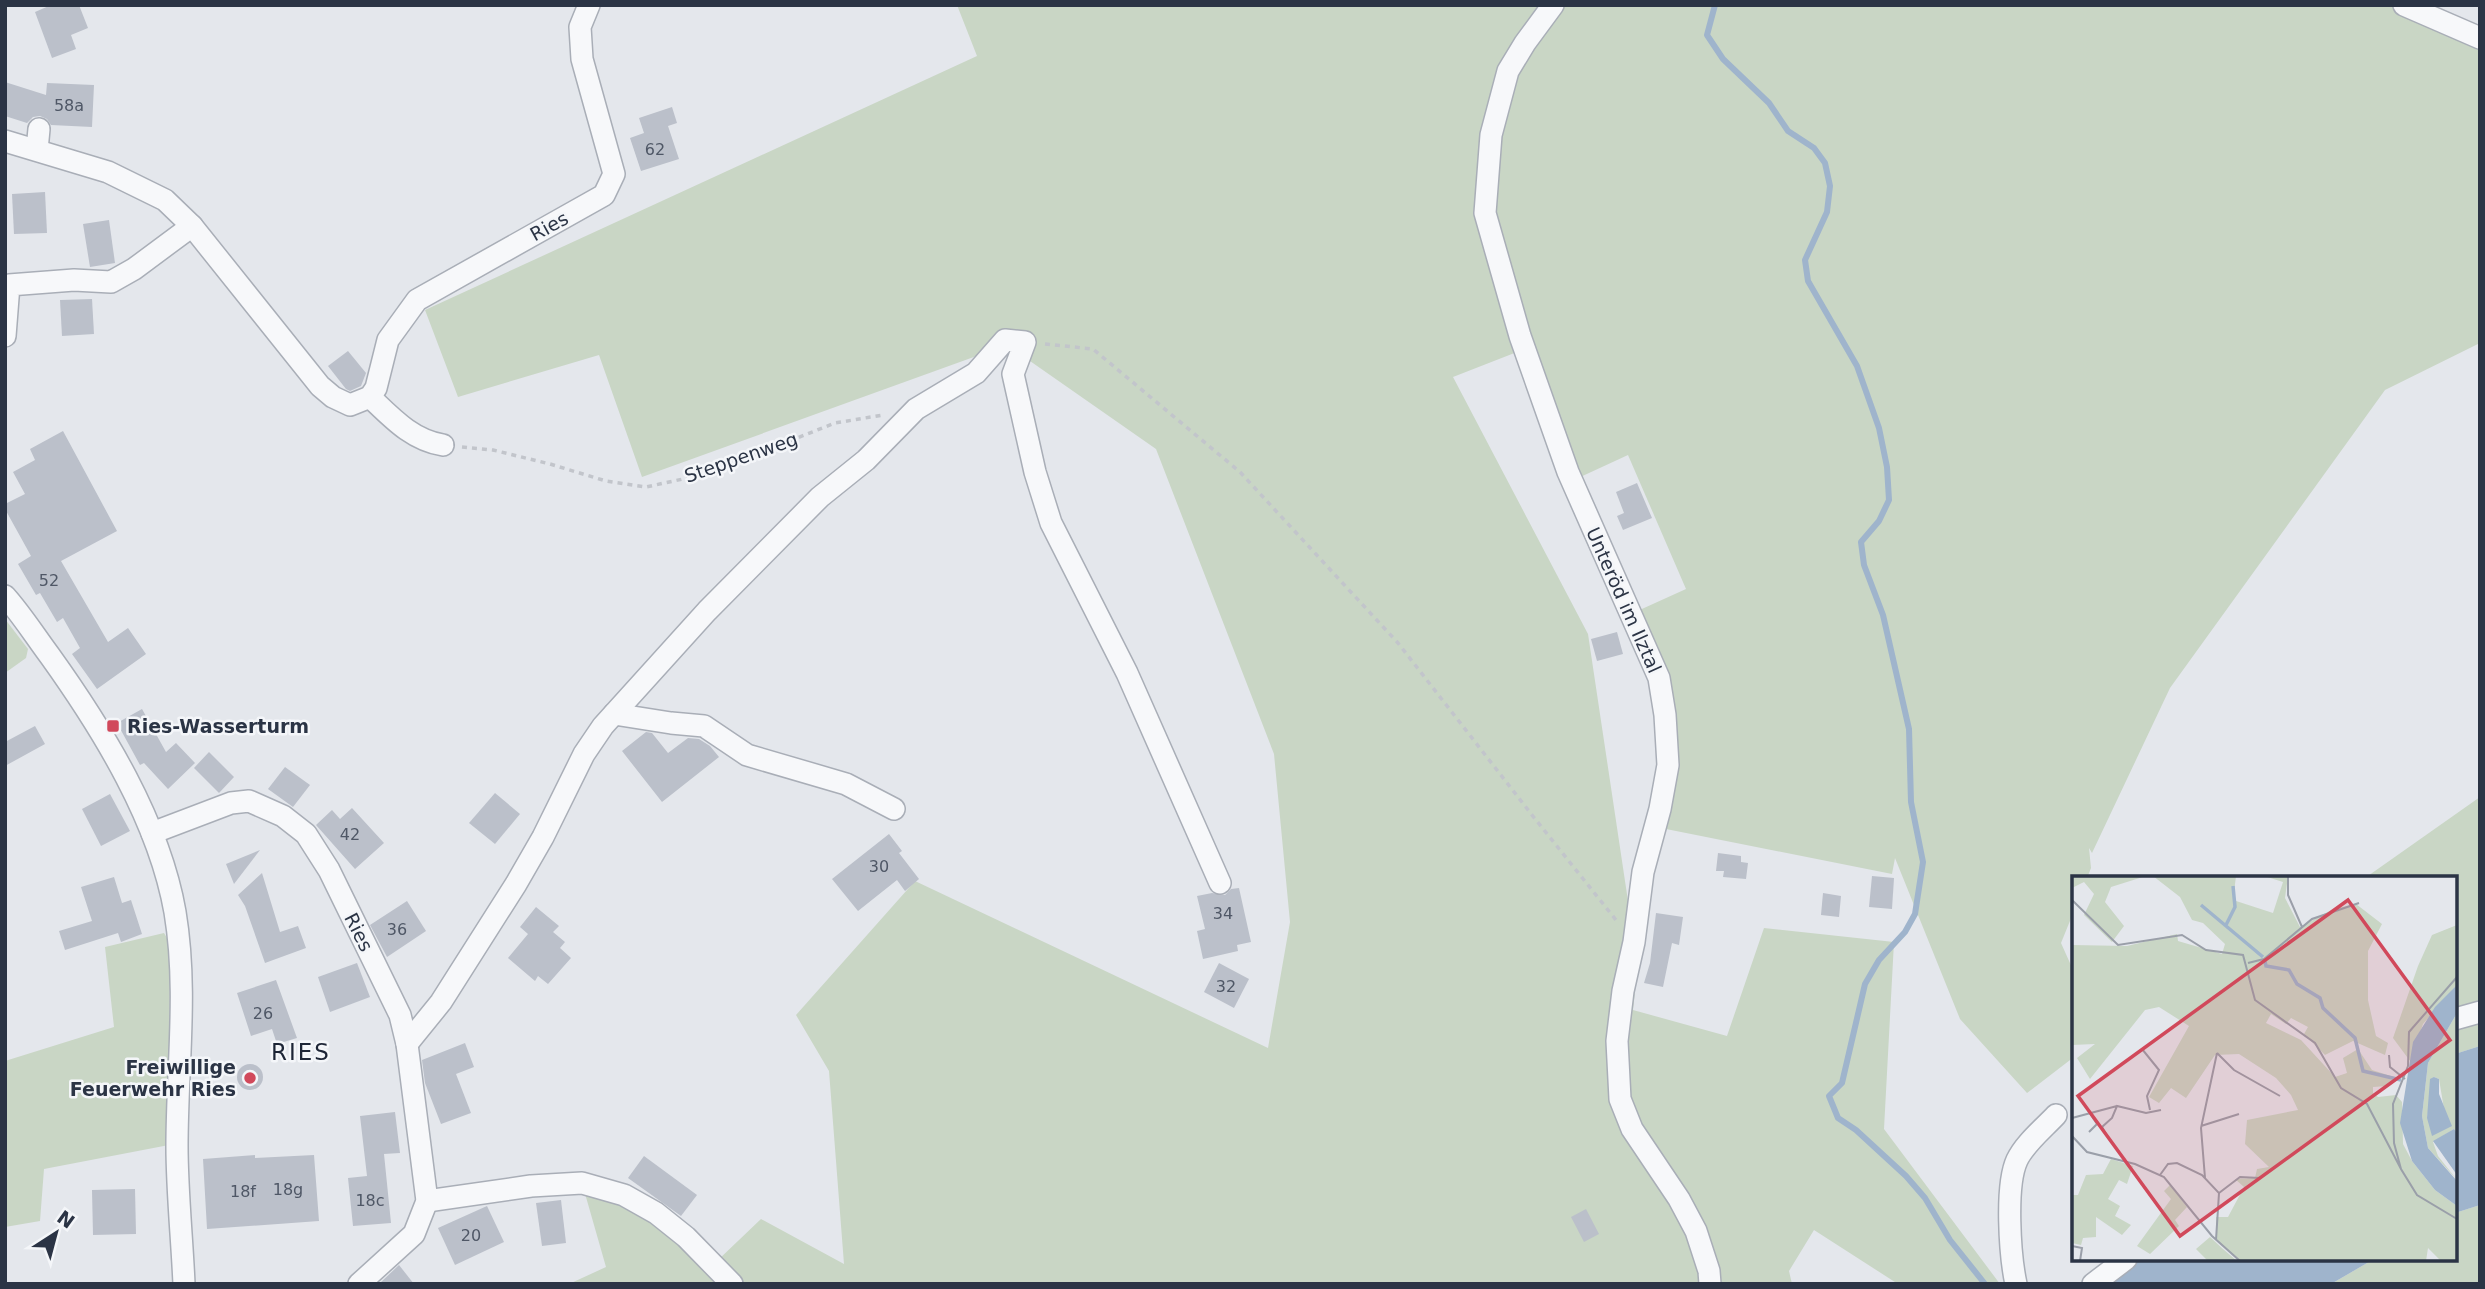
<svg xmlns="http://www.w3.org/2000/svg" width="2485" height="1289" font-family="'DejaVu Sans',sans-serif">
<style>
.green{fill:#c9d6c5}
.water{fill:#9fb4cc}
.lines{fill:none;stroke-linecap:round;stroke-linejoin:round}
.stream{stroke:#9fb4cc;stroke-width:6}
.building{fill:#bbc0ca}
.minor-casing{stroke:#a9aeb7;stroke-width:24}
.path{stroke:#c2c5cb;stroke-width:3.5;stroke-dasharray:5 5;stroke-linecap:butt}
.minor{stroke:#f7f8fa;stroke-width:21}
.poi-dot{fill:#d1495b;stroke:#f4f6f9;stroke-width:2.5}
.labels{text-anchor:middle;dominant-baseline:central;stroke-width:5;stroke-linejoin:round;paint-order:stroke}
.number-label{font-size:16px;fill:#4f5766}
.street-label{font-size:19px;fill:#2b3445;stroke:#f4f6f9}
.poi-label{font-size:19px;font-weight:bold;fill:#2b3445;stroke:#f4f6f9;text-anchor:start}
.quarter-label{font-size:23px;letter-spacing:2px;fill:#1d2536;stroke:#f4f6f9}
.inset-river{fill:none;stroke:#9fb4cc;stroke-width:3.5}
.inset-road{fill:none;stroke:#9a9fa9;stroke-width:2}
.view{fill:#d1495b;fill-opacity:0.15;stroke:#d1495b;stroke-width:3.5}
.inset-edge{fill:none;stroke:#2b3445;stroke-width:3.5}
</style>
<rect width="100%" height="100%" fill="#e4e7ec"/>
<g class="green">
<polygon points="957,5 2404,5 2480,38 2480,343 2385,390 2170,688 2092,853 2089,848 2091,868 2087,878 2074,878 2074,911 2061,943 2074,972 2074,1057 2027,1093 1960,1019 1895,858 1892,874 1666,829 1660,809 1665,715 1633,613 1686,589 1628,455 1576,479 1517,352 1453,377 1588,634 1634,941 1640,945 1633,1010 1727,1036 1764,928 1894,942 1884,1129 2000,1284 1898,1284 1814,1230 1789,1271 1792,1284 743,1284 717,1261 761,1219 844,1264 829,1071 796,1015 915,881 1268,1048 1290,922 1274,754 1156,449 1007,345 642,477 599,355 458,397 425,310 977,56"/>
<polygon points="5,619 28,649 26,658 5,673"/>
<polygon points="2480,797 2480,1046 2455,1054 2455,878 2365,878"/>
<polygon points="164,933 170,943 169,1145 44,1169 40,1221 5,1227 5,1061 114,1027 105,947"/>
<polygon points="582,1183 624,1195 732,1284 569,1284 606,1267"/>
<polygon points="2480,1205 2480,1284 2331,1284 2374,1259 2455,1259 2455,1213"/>
</g>
<g class="water">
<polygon points="2480,1046 2480,1205 2455,1213 2455,1054"/>
<polygon points="2133,1259 2374,1259 2331,1284 2105,1284"/>
</g>
<g class="lines">
<polyline class="stream" points="1715,5 1707,35 1723,59 1769,103 1788,131 1814,148 1825,163 1830,186 1827,212 1805,260 1808,281 1857,366 1879,428 1887,467 1889,500 1879,521 1861,542 1864,565 1883,615 1909,729 1911,802 1923,862 1915,914 1905,932 1879,960 1865,984 1842,1083 1829,1096 1838,1118 1856,1130 1906,1176 1925,1198 1950,1240 1985,1284"/>
</g>
<g class="building">
<polygon points="51,5 79,5 88,28 71,35 76,49 52,58 35,12"/>
<polygon points="5,82 46,95 47,83 94,85 92,127 51,125 47,119 40,116 33,117 27,123 5,116"/>
<polygon points="672,107 677,123 668,126 679,159 641,171 630,138 644,133 639,118"/>
<polygon points="45,192 47,233 14,234 12,194"/>
<polygon points="109,220 115,263 90,267 83,224"/>
<polygon points="92,299 94,334 62,336 60,300"/>
<polygon points="348,351 366,373 361,386 350,391 346,389 328,366"/>
<polygon points="63,431 117,531 61,561 108,642 128,628 146,654 97,689 72,654 80,648 63,618 57,622 40,593 36,595 18,564 31,556 5,509 5,504 25,494 13,472 35,460 30,449"/>
<polygon points="1637,483 1652,518 1623,530 1617,516 1624,513 1616,492"/>
<polygon points="1617,632 1623,654 1597,661 1591,639"/>
<polygon points="142,709 166,752 176,743 195,763 168,789 144,763 140,765 117,723"/>
<polygon points="35,726 45,744 5,766 5,742"/>
<polygon points="646,732 652,733 668,753 688,738 699,739 710,746 719,757 662,802 622,751"/>
<polygon points="209,752 234,777 219,793 194,768"/>
<polygon points="285,767 310,785 293,807 268,789"/>
<polygon points="495,793 520,814 495,844 469,823"/>
<polygon points="110,794 130,831 101,846 82,809"/>
<polygon points="352,808 384,843 355,869 316,825 332,810 340,819"/>
<polygon points="889,834 902,851 899,853 919,879 905,891 897,880 858,911 832,879"/>
<polygon points="260,850 234,884 226,864"/>
<polygon points="1718,853 1741,856 1741,862 1748,863 1746,879 1723,877 1724,871 1716,871"/>
<polygon points="262,873 280,932 298,926 306,948 265,963 245,906 238,895"/>
<polygon points="1872,876 1894,878 1892,909 1869,907"/>
<polygon points="114,877 122,903 131,900 142,934 121,942 118,933 65,950 59,931 92,921 81,887"/>
<polygon points="1239,888 1251,942 1237,945 1238,951 1203,959 1197,931 1205,929 1197,896 1212,893 1225,895 1231,889"/>
<polygon points="1823,893 1841,896 1839,917 1821,915"/>
<polygon points="407,901 426,931 387,957 370,925"/>
<polygon points="536,907 559,926 553,932 565,942 560,948 571,958 548,984 538,976 535,981 508,958 528,934 520,927"/>
<polygon points="1656,913 1683,917 1679,945 1672,943 1663,987 1644,983 1650,963"/>
<polygon points="357,963 370,997 330,1012 318,977"/>
<polygon points="1219,963 1249,979 1234,1008 1204,992"/>
<polygon points="276,980 297,1038 277,1044 272,1029 251,1036 237,993"/>
<polygon points="465,1043 474,1067 456,1074 471,1113 441,1124 425,1083 422,1060"/>
<circle cx="250" cy="1077" r="13"/>
<polygon points="395,1112 400,1153 384,1154 391,1223 353,1226 348,1178 367,1176 360,1116"/>
<polygon points="255,1155 255,1158 314,1155 319,1221 207,1229 203,1159"/>
<polygon points="644,1156 697,1195 681,1216 628,1178"/>
<polygon points="135,1189 136,1234 93,1235 92,1190"/>
<polygon points="561,1200 566,1243 542,1246 536,1203"/>
<polygon points="487,1206 504,1242 455,1265 438,1228"/>
<polygon points="1586,1209 1599,1234 1584,1242 1571,1217"/>
<polygon points="399,1265 414,1284 379,1284"/>
</g>
<g class="lines">
<g class="minor-casing">
<g id="minor">
<polyline points="1553,5 1525,43 1508,71 1491,135 1485,213 1520,336 1568,472 1659,678 1665,715 1668,765 1660,809 1643,872 1634,942 1623,991 1617,1041 1620,1099 1632,1129 1679,1199 1696,1231 1709,1271 1710,1284"/>
<polyline points="2404,5 2480,38"/>
<polyline points="5,141 108,172 165,200 192,226"/>
<polyline points="37,150 39,129"/>
<polyline points="5,336 9,285 74,280 111,282 134,269 192,226 320,386 333,397 350,405 370,397 376,388 388,340 417,300 604,195 614,174 582,59 580,27 589,5"/>
<path d="M 370,397 C 392,418 412,440 443,445"/>
<path d="M 5,596 C 22,615 35,636 50,656 C 103,730 159,821 175,912 C 188,990 177,1067 177,1146 C 177,1191 182,1238 184,1284"/>
<polyline points="614,714 671,723 704,726 747,755 846,784 894,809"/>
<polyline points="152,833 231,803 249,801 283,816 306,834 329,870 400,1015 407,1044 427,1201 414,1234 359,1284"/>
<polyline points="2455,1019 2480,1012"/>
<polyline points="407,1044 441,1002 516,884 543,837 584,754 603,726 707,611 820,497 866,460 916,409 976,373 1005,340 1025,342 1013,374 1035,472 1051,523 1127,673 1220,883"/>
<polyline points="427,1201 531,1186 582,1183 624,1195 656,1213 686,1237 732,1284"/>
<path d="M 2016,1284 C 2010,1256 2005,1186 2017,1160 C 2025,1143 2044,1128 2056,1115"/>
<polyline points="2093,1284 2126,1259"/>
</g>
</g>
<g class="path">
<polyline points="1045,344 1093,349 1240,472 1398,643 1532,815 1616,920"/>
<polyline points="462,447 493,450 550,464 606,481 646,487 706,474 835,423 883,415"/>
</g>
<use href="#minor" class="minor"/>
</g>
<g class="poi-dot">
<rect x="106" y="719" width="14" height="14" rx="3.5"/>
<circle cx="250" cy="1078" r="7"/>
</g>
<g class="labels">
<g class="number-label">
<text x="69" y="105">58a</text>
<text x="655" y="149">62</text>
<text x="49" y="580">52</text>
<text x="350" y="834">42</text>
<text x="879" y="866">30</text>
<text x="1223" y="913">34</text>
<text x="397" y="929">36</text>
<text x="1226" y="986">32</text>
<text x="263" y="1013">26</text>
<text x="288" y="1189">18g</text>
<text x="243" y="1191">18f</text>
<text x="370" y="1200">18c</text>
<text x="471" y="1235">20</text>
</g>
<g class="street-label">
<text transform="translate(549 226) rotate(-29)">Ries</text>
<text transform="translate(741 457) rotate(-19)">Steppenweg</text>
<text transform="translate(1624 600) rotate(66)">Unteröd im Ilztal</text>
<text transform="translate(359 932) rotate(63)">Ries</text>
</g>
<g class="poi-label">
<text x="127" y="726">Ries-Wasserturm</text>
<text x="236" y="1067" text-anchor="end">Freiwillige<tspan x="236" dy="22">Feuerwehr Ries</tspan></text>
</g>
<g class="quarter-label">
<text x="301" y="1052">RIES</text>
</g>
</g>
<g transform="translate(2072 876)">
<rect width="385" height="385" fill="#e4e7ec"/>
<path d="M 0,0 L 74,0 L 39,11 L 33,26 L 52,50 L 40,66 L 12,39 L 22,18 L 12,6 L 0,12 ZM 81,0 L 164,0 L 161,24 L 201,37 L 211,6 L 192,0 L 216,0 L 213,22 L 228,51 L 261,33 L 284,28 L 310,48 L 296,75 L 296,124 L 304,160 L 316,167 L 313,179 L 281,165 L 253,179 L 232,158 L 236,151 L 219,142 L 214,148 L 199,138 L 194,147 L 229,164 L 263,201 L 275,197 L 271,182 L 286,173 L 300,194 L 325,202 L 315,210 L 301,211 L 301,217 L 306,221 L 324,219 L 330,226 L 331,268 L 340,285 L 363,314 L 385,330 L 385,385 L 369,385 L 356,372 L 354,385 L 168,385 L 144,364 L 144,341 L 156,341 L 172,311 L 163,303 L 183,302 L 185,293 L 197,291 L 173,268 L 175,244 L 226,234 L 219,219 L 204,202 L 167,178 L 143,179 L 114,222 L 99,212 L 87,227 L 77,221 L 117,150 L 87,131 L 73,134 L 18,203 L 5,182 L 23,168 L 0,169 L 0,69 L 55,70 L 105,58 L 106,65 L 150,78 L 153,68 L 131,47 L 120,44 L 108,21 ZM 385,49 L 385,109 L 351,148 L 338,185 L 321,162 L 346,90 L 360,59 ZM 385,137 L 385,257 L 382,253 L 361,266 L 366,280 L 385,304 L 356,272 L 350,240 L 356,187 ZM 362,201 L 367,203 L 372,233 L 355,242 ZM 39,283 L 61,290 L 55,308 L 47,304 L 36,323 L 48,330 L 43,340 L 59,349 L 50,359 L 24,341 L 24,361 L 11,362 L 9,369 L 0,367 L 0,319 L 6,319 L 14,299 L 31,298 ZM 98,309 L 115,331 L 103,344 L 107,350 L 78,378 L 65,370 L 99,323 L 92,315 ZM 138,361 L 151,373 L 165,385 L 136,385 L 124,373 Z" fill="#c9d6c5" fill-rule="evenodd"/>
<path d="M 385,109 L 385,137 L 356,187 L 350,240 L 356,272 L 385,305 L 385,330 L 363,314 L 340,285 L 328,247 L 341,166 L 363,131 ZM 362,201 L 367,203 L 367,218 L 380,250 L 360,260 L 355,242 L 358,203 ZM 382,253 L 385,257 L 385,299 L 361,265 Z" fill="#9fb4cc"/>
<path class="inset-river" d="M 129,29 L 191,81M 153,51 L 163,31 L 161,10M 193,85 L 194,90 L 217,94 L 225,108 L 248,122 L 251,132 L 283,162 L 291,195 L 329,204"/>
<path class="inset-road" d="M 216,0 L 216,19 L 230,51M 0,24 L 46,69 L 110,59 L 134,74 L 171,79 L 183,124 L 243,167 L 269,212 L 295,228 L 329,293M 176,87 L 192,83 L 240,43 L 287,27M 385,101 L 337,156 L 336,190 L 321,228 L 322,267 L 329,293 L 345,319 L 385,343M 70,173 L 87,194 L 75,220 L 78,234M 145,177 L 162,194 L 208,220M 317,179 L 318,191 L 333,203M 0,242 L 45,230M 129,250 L 167,238M 17,256 L 25,248 L 17,236M 34,258 L 30,251 L 40,242 L 45,230 L 74,237 L 89,234M 0,260 L 15,276 L 63,288 L 92,301 L 140,360 L 168,385M 88,299 L 96,288 L 105,287 L 130,299 L 147,317 L 144,364M 133,302 L 129,252 L 145,177M 147,317 L 168,301 L 188,302M 0,370 L 10,372 L 8,385"/>
<path class="view" d="M 276,24 L 378,164 L 108,360 L 6,220 Z"/>
<rect width="385" height="385" class="inset-edge"/>
</g>
<rect width="2485" height="1289" fill="none" stroke="#2b3445" stroke-width="14"/>
<g transform="translate(56 1233) rotate(36)" stroke="#f4f6f9" stroke-width="5" paint-order="stroke">
<path d="M0-5L12 26L0 18L-12 26Z" fill="#2b3445"/>
<text y="-10" font-size="19" font-weight="bold" text-anchor="middle" fill="#2b3445">N</text>
</g>
</svg>
